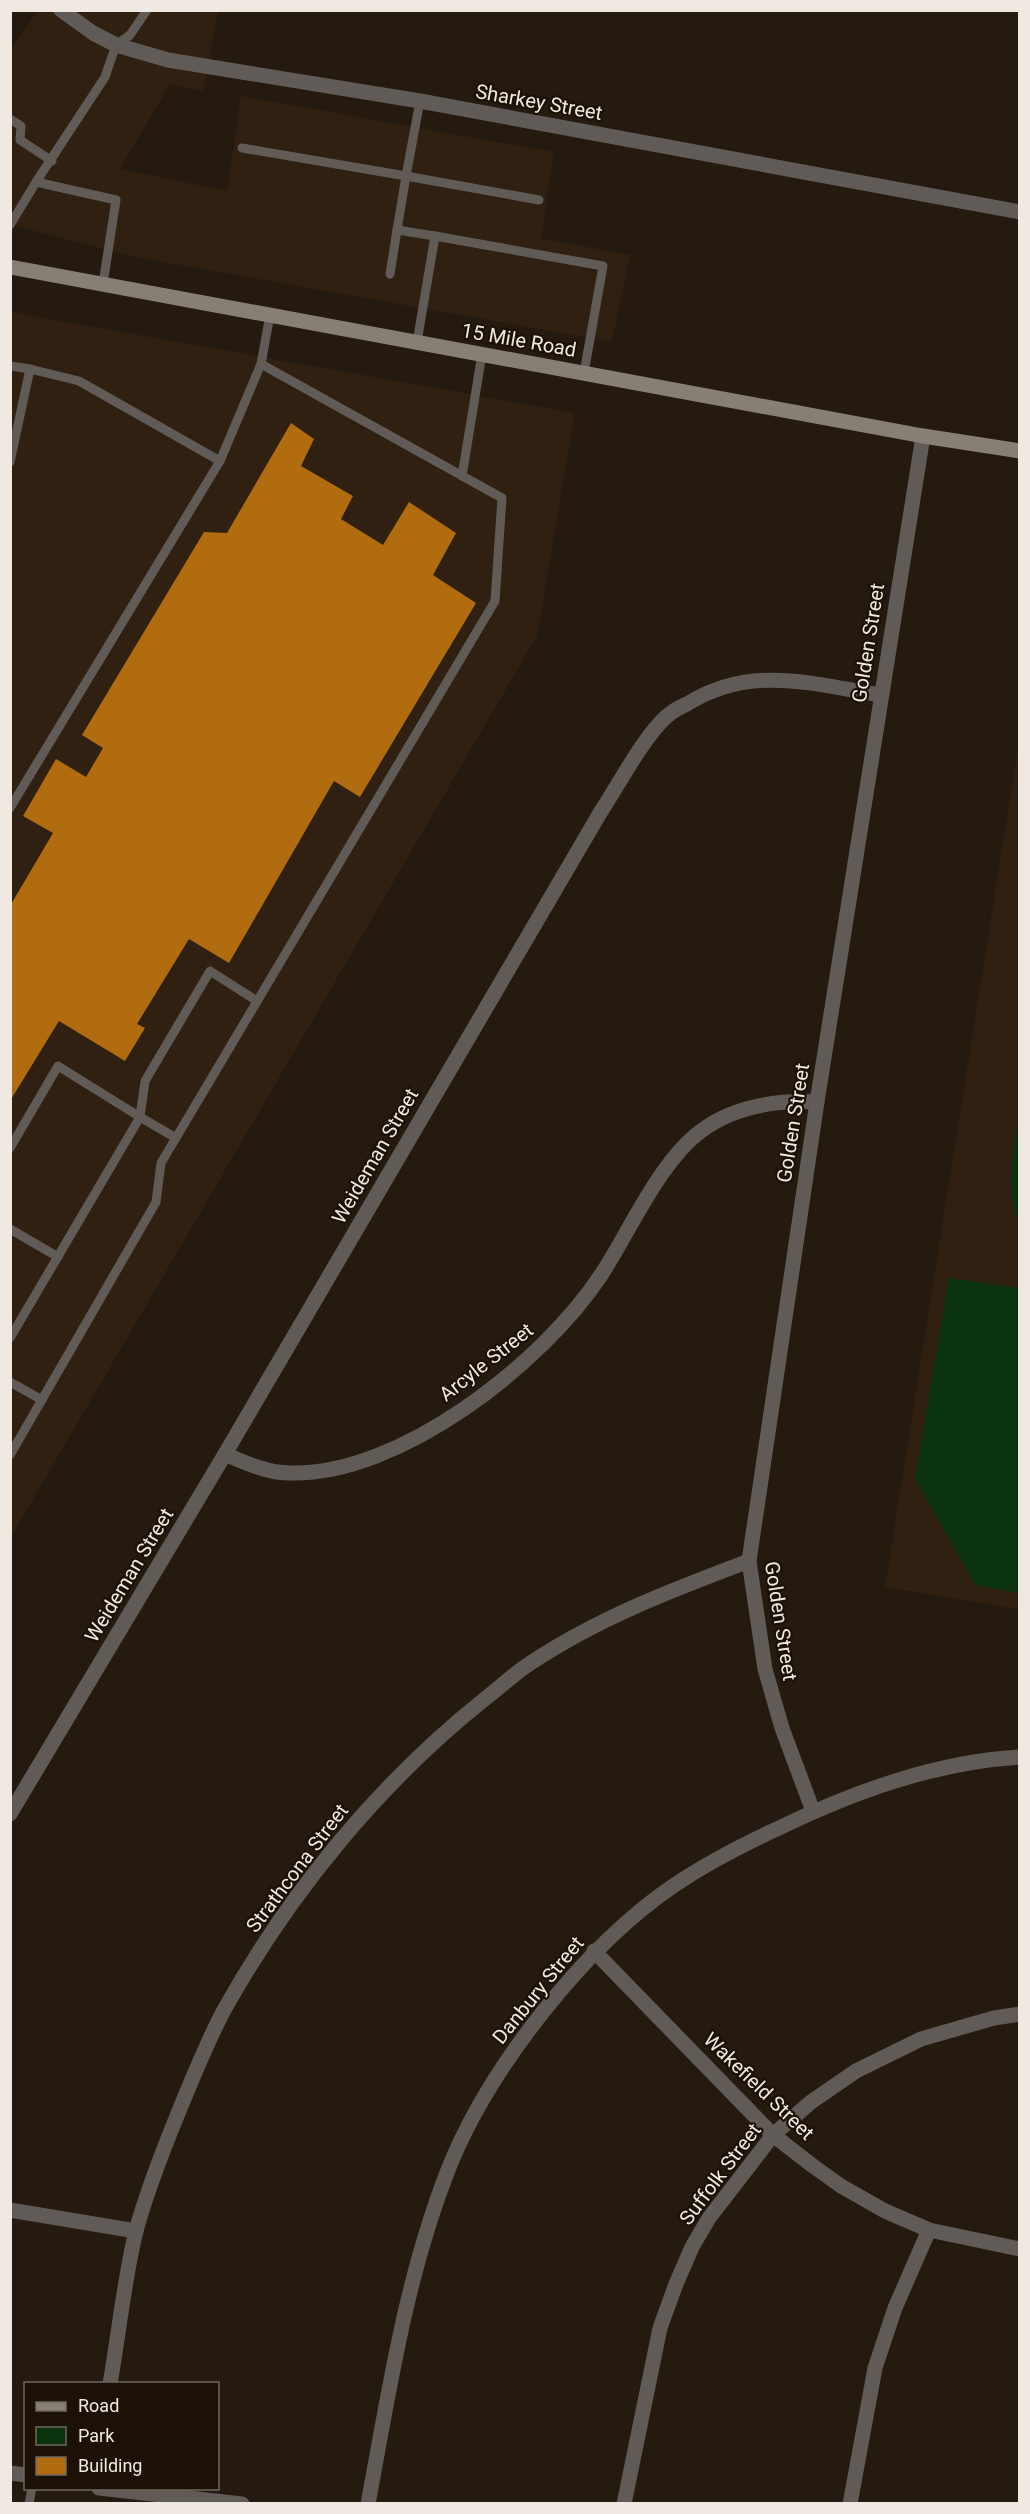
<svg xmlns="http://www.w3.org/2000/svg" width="1030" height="2514" font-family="Roboto,sans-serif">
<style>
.built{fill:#2f2011}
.green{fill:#09320d}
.building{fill:#b26c10}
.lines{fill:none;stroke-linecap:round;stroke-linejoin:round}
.service{stroke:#605b56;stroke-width:9}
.minor{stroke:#605b56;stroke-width:15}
.secondary{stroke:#877f76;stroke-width:15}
.labels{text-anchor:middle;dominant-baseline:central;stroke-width:4.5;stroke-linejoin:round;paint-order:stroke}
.street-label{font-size:20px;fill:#f0e9e2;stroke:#1b1107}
</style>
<rect width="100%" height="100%" fill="#241a10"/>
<g class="built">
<polygon points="37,11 218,11 203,91 170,84 120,169 227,191 241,96 554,152 541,238 630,255 612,342 135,257 11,225 10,52"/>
<polygon points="11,312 575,413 537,636 11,1537"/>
<polygon points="1017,754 1020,754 1019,1609 885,1587"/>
</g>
<g class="green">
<path d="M 1019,1115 L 1020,1223 L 1019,1223 C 1005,1188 1014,1152 1019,1115 Z"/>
<polygon points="949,1278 1019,1288 1019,1593 975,1585 915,1478"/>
</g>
<polygon class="building" points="291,423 314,439 301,466 353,496 341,519 383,545 409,502 456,533 433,575 476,603 360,797 334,781 229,963 189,939 137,1024 145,1028 125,1061 59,1021 10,1101 10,906 53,833 23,816 56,759 86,777 103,748 82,735 204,532 227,533"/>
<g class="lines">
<g class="service">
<polyline points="420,101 406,176 539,200"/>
<polyline points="10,119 21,126 20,140 52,161"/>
<polyline points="242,148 406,176 397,230 435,236 417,342"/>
<polyline points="36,182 116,200 103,284"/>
<polyline points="10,225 36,182 105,77 116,45 130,35 147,10"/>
<polyline points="435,236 603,266 584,373"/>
<polyline points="390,274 397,230"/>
<polyline points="10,366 30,369"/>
<polyline points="10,462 30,369 79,381 220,461 261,364"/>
<polyline points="462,476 482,354"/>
<polyline points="10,808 220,461"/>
<polyline points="10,1148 58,1066 140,1117 145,1081 210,971 257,1001"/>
<polyline points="10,1229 58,1257"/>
<polyline points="10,1338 140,1117 176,1138"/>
<polyline points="10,1382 42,1400"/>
<polyline points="10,1455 156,1202 161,1163 495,601 502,498 261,364 270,315"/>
<polyline points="29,2504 32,2488"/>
</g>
<g class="minor">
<polyline points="61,10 93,33 116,45 168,60 420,101 1020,212"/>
<path d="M 225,1454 C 246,1463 267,1473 290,1473 C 400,1476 543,1363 601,1275 C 630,1231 659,1162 701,1131 C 734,1106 778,1100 817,1102"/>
<polyline points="813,1811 782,1728 765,1669 749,1561 817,1102 923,436"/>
<path d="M 10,1814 L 225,1454 L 600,813 C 618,786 644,736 667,716 C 673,711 680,707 687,704 C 751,664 812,684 881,695"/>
<polyline points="594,1951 773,2135 813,2166 841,2186 885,2211 929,2230 1020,2249"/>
<polyline points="10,2210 136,2231"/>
<path d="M 110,2384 C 119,2333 124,2280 136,2231 C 147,2190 163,2150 179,2111 C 193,2077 207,2042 224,2010 C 290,1892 379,1783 486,1698 C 500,1687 514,1674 529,1664 C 598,1618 672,1590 749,1561"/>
<polyline points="10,2473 26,2475"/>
<polyline points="99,2488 242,2504"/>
<path d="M 368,2504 C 389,2391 406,2277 448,2170 C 488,2069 585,1945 676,1884 C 709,1862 744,1844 781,1827 C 856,1791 936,1762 1020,1757"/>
<polyline points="624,2504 660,2328 676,2284 692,2247 709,2218 773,2135 811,2102 856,2071 921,2039 994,2018 1020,2014"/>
<polyline points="850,2504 875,2368 895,2308 929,2230"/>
</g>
<polyline class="secondary" points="10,267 923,436 1020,451"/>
</g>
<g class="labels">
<g class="street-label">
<text transform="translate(539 102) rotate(10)">Sharkey Street</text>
<text transform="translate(519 340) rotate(10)">15 Mile Road</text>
<text transform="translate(868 643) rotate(-81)">Golden Street</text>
<text transform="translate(793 1123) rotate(-81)">Golden Street</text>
<text transform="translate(375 1156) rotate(-60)">Weideman Street</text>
<text transform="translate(486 1362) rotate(-38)">Arcyle Street</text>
<text transform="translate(129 1575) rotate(-59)">Weideman Street</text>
<text transform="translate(781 1621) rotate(81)">Golden Street</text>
<text transform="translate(297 1868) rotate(-53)">Strathcona Street</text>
<text transform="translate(538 1990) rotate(-51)">Danbury Street</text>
<text transform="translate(759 2086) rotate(44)">Wakefield Street</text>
<text transform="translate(720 2174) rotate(-53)">Suffolk Street</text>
</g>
</g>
<rect width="1030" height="2514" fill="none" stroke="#f0e9e2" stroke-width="24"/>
<rect x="24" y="2382" width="195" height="108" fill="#1b1107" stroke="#70675f" stroke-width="1.5"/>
<rect x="36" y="2402" width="30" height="9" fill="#877f76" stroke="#70675f" stroke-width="1.5"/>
<text x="78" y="2412" font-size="18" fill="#f0e9e2">Road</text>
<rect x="36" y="2427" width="30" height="18" fill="#09320d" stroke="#70675f" stroke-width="1.5"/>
<text x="78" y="2442" font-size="18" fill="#f0e9e2">Park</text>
<rect x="36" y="2457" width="30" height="18" fill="#b26c10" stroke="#70675f" stroke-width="1.5"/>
<text x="78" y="2472" font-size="18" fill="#f0e9e2">Building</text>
</svg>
